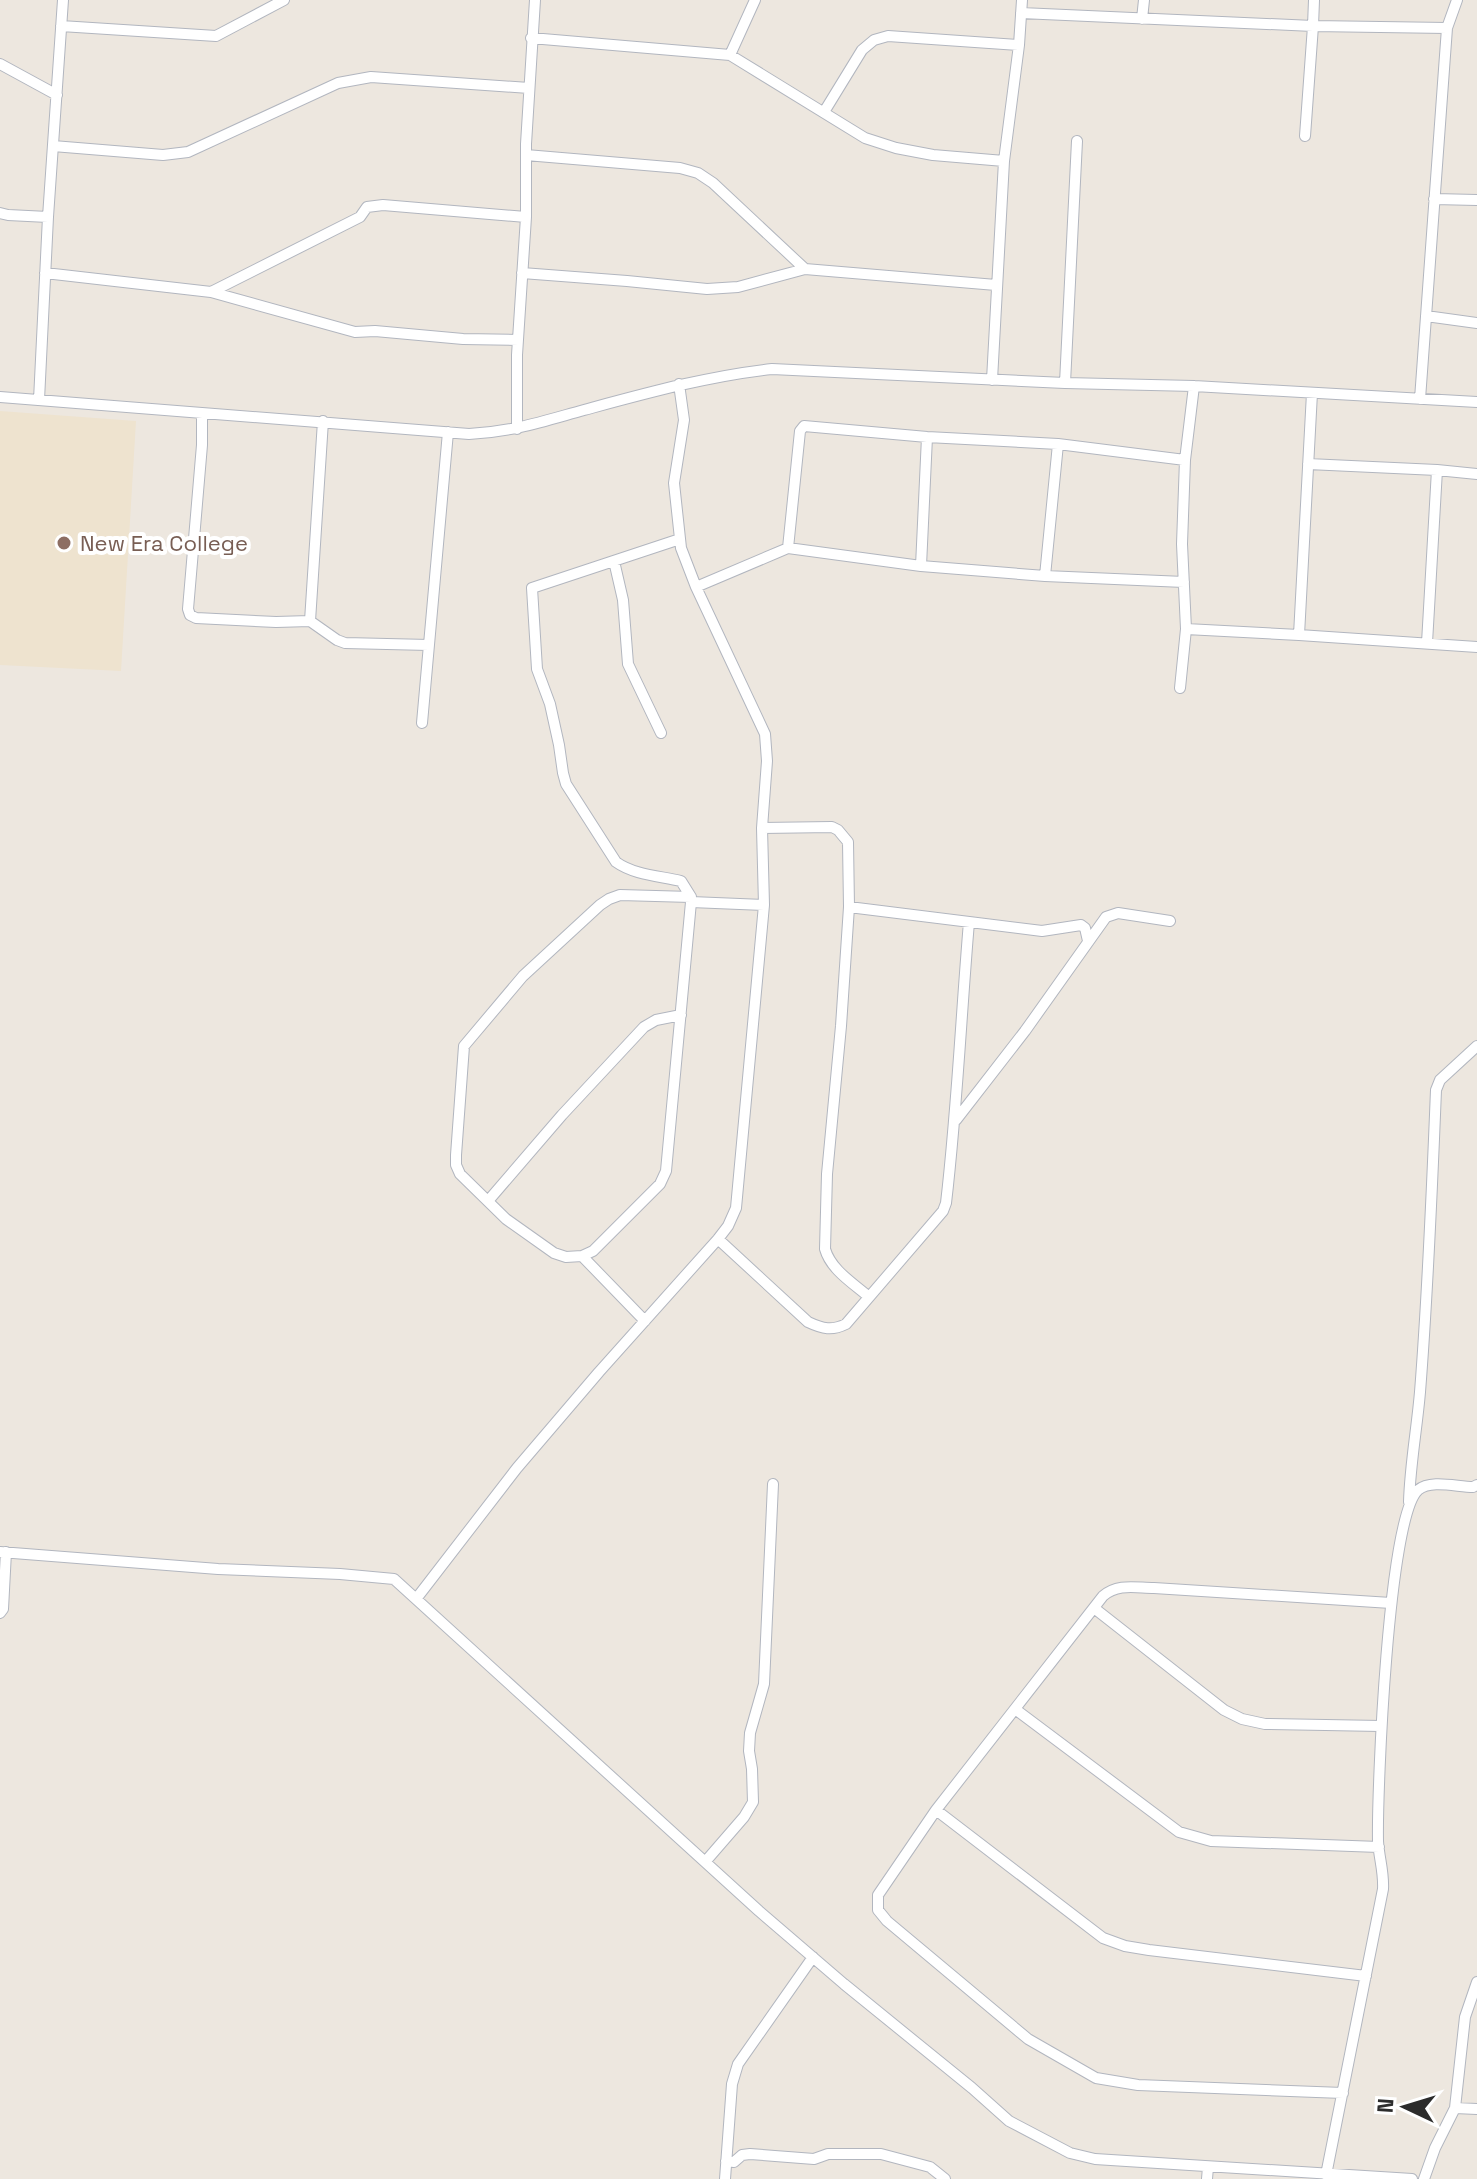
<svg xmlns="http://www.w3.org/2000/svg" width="1477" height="2179" font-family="'Space Grotesk',sans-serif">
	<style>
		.education { fill: #eee3cf }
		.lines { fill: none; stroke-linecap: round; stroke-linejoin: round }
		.minor-casing { stroke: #b2b6bf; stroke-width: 12 }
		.minor { stroke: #fff; stroke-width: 10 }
		.education-dot { fill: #8d6e63; stroke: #fff; stroke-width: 3 }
		.labels { text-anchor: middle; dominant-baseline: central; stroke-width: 8; stroke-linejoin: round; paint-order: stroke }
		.education-label { font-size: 22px; fill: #785e54; stroke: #fff; text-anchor: start }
	</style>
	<rect width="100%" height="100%" fill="#ede7df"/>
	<path class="education" d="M0 411 136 421 121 671 0 665Z"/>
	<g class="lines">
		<g class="minor-casing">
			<path id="minor" d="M1314 0 1313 26 1447 28
				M1021 13 1313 26 1305 136
				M1142 19 1144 0
				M61 26 216 36 284 0
				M531 38 730 55 865 138 896 148 933 155 1004 161
				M730 55 755 0
				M0 64 57 95
				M824 112 862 50 874 40 888 36 1019 45
				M53 146 163 155 188 152 338 83 371 77 529 88
				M526 155 680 168 698 173 713 183 805 269
				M1434 199 1477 200
				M0 213 8 215 48 217
				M45 273 211 292 355 332 375 331 463 339 518 340
				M522 273 627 281 707 289 738 287 805 269 996 285
				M211 292 360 217 367 207 383 205 526 217
				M1426 316 1477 323
				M992 380 1004 161 1019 45 1022 0
				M1065 383 1077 141
				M0 397 469 434C512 432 544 421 584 410 647 393 708 376 772 369L1065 383 1194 386 1477 402
				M1420 399 1447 28 1457 0
				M39 400 48 217 63 0
				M202 413V445L188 609 190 615 196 618 276 622 310 621 337 640 345 643 429 645
				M517 429V355L526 217V144L535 0
				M1308 464 1437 470 1477 474
				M680 539 532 588 537 669 550 704 559 745 563 773 566 784 616 862C634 875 660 876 681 881L691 897V902L764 905
				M788 548 800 431 804 426 927 437 1058 444 1185 460
				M614 561 623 600 628 664 661 733
				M921 566 927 437
				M1045 576 1058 444
				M696 587 788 548 921 566 1045 576 1184 582
				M310 621 323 421
				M1186 629 1299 635 1477 647
				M1299 635 1312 393
				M1427 643 1437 470
				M1180 688 1186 629 1182 544 1185 460 1194 386
				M422 723 448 432
				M762 828 832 827 838 830 848 842 849 907 841 1026 827 1174 825 1249C831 1270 853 1283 869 1297
				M691 902 666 1171 660 1184 593 1251 582 1256 566 1257 554 1253 506 1219 460 1174 456 1165V1155L464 1046 523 976 600 905 609 899 620 895 691 897
				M849 907 1042 931 1081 925 1085 928 1088 941
				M956 1120 1025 1031 1106 917 1118 913 1170 921
				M488 1201 562 1115 644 1027 656 1020 681 1015
				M718 1239 808 1322C823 1329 832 1331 846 1324L943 1211 946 1203C957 1110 961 1016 969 922
				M582 1256 645 1321
				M1409 1502C1410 1465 1417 1428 1420 1392 1428 1291 1432 1191 1436 1090L1440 1080 1477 1046
				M0 1552 218 1569 340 1574 394 1579 759 1911 844 1984 972 2088 1009 2121 1070 2153 1095 2159 1412 2179
				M416 1599 517 1468 599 1372 718 1239 728 1226 736 1208 764 905 762 828 767 761 765 734 696 587 681 548 674 483 684 420 679 384
				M1094 1608 1224 1710 1242 1719 1265 1724 1381 1726
				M0 1613 3 1609 6 1552
				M1015 1709 1179 1832 1211 1841 1379 1847
				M936 1810 1103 1938 1125 1946 1149 1950 1366 1976
				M705 1862 744 1817 753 1802 752 1769 749 1751 750 1733 764 1684 773 1484
				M1343 2093 1138 2085 1096 2078 1028 2039 887 1921 878 1910V1895L936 1810 1103 1596C1118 1583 1136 1588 1154 1588L1391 1603
				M1455 2108 1465 2017 1477 1982
				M726 2161 734 2162 742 2155 750 2154 814 2159 828 2154H881L930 2167 945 2179
				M1326 2175 1383 1889C1384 1872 1379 1858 1378 1841 1377 1790 1388 1517 1418 1490 1431 1479 1457 1487 1473 1487L1477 1485
				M725 2179 732 2084 738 2064 813 1957
				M1207 2179 1208 2167
				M1424 2179 1435 2148 1455 2108 1477 2109"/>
		</g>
		<use href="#minor" class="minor"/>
	</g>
	<circle class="education-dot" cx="64" cy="543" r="8"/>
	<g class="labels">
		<g class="education-label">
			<text x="80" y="543">New Era College</text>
		</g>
	</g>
	<g transform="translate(1405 2107) rotate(274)" stroke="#ffffff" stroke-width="6" paint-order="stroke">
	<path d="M0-6L14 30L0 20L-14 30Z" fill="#2c2c2c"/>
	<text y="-12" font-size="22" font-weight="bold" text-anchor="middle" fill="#2c2c2c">N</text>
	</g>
</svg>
